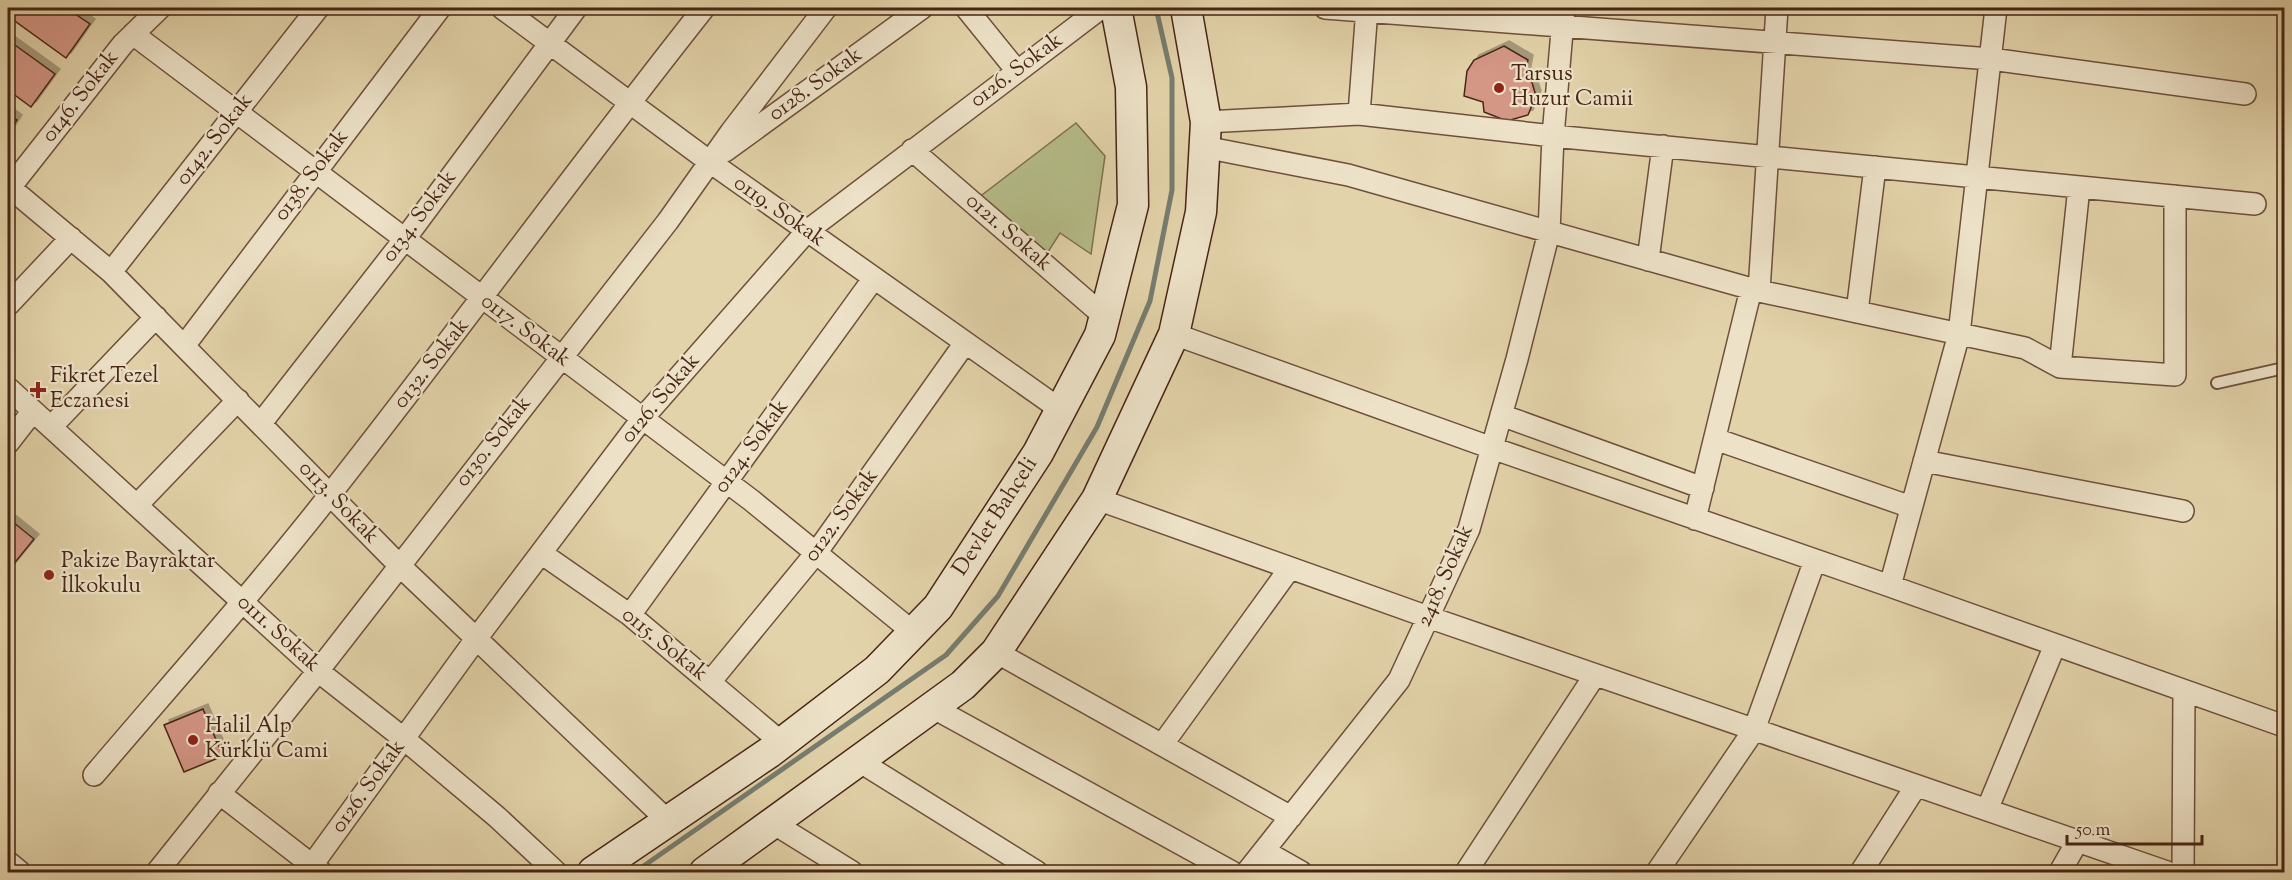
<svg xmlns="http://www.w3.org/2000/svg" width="2292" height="880" font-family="'Sorts Mill Goudy',serif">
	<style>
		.green { fill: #b4bc88; stroke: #7e704e; stroke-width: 1.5 }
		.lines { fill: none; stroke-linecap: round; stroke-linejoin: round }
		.stream { stroke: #767d70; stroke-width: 5 }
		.building { fill: #d49786; stroke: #472515; stroke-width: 1.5; filter: url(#shadow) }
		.lane-casing { stroke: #6e503a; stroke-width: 14 }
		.street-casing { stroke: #6e503a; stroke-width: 24 }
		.secondary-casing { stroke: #472515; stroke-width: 33 }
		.lane { stroke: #ede2c8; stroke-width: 10 }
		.street { stroke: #ede2c8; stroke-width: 21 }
		.secondary { stroke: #ede2c8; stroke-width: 30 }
		.poi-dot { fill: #8f2418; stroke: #ede2c8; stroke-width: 2 }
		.labels { text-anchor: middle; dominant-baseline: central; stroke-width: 4.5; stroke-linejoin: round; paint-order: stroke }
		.street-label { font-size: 22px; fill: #472515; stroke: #ede2c8 }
		.poi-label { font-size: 22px; fill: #472515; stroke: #ede2c8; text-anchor: start }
	</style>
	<defs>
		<filter id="shadow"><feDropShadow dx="5" dy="-5" stdDeviation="0" flood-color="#0004"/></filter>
	</defs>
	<rect width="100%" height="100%" fill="#e3d3aa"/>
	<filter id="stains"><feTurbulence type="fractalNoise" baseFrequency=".00333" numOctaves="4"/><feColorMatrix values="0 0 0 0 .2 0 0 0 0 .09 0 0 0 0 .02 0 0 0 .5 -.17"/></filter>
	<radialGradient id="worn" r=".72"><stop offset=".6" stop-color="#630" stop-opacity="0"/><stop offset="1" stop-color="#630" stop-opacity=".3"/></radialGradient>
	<path class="green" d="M1076 123 1105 156 1091 254 1060 233 1046 255 978 198Z"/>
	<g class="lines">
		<path class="stream" d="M635 872 946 655 998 596 1097 427 1150 301 1172 190V78L1156 8"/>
	</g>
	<path class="building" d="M8 8H66L90 24 66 58 8 16Z
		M8 40 55 74 31 107 8 90Z
		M1504 46 1528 60 1525 76 1531 79 1536 96 1528 115 1507 121 1484 112 1483 102 1464 96 1467 71 1474 60Z
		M8 113 17 120 8 134Z
		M8 518 34 539 8 571Z
		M203 709 223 756 184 772 164 725Z"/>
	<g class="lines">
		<g class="lane-casing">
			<path id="lane" d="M2217 383 2284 368"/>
		</g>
		<g class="street-casing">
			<path id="street" d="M502 8 710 162 1061 410
				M966 8 1017 71
				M1325 8 1991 59 2245 94
				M133 34 751 500 913 632
				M1359 114 1367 8
				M1206 122 1359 114 1553 136 2255 204
				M1204 147 1348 175 1759 291 2025 348 2060 367 2175 375V196
				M912 150 1104 316
				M725 151 922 8
				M8 186 111 272 399 565 668 821
				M8 190 123 44 160 8
				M1648 260 1663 146
				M111 272 318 8
				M1759 291 1777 8
				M8 305 71 238
				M1857 312 1875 167
				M1174 334 1492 448 1890 586 1959 334 1996 8
				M184 346 440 8
				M2060 367 2079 187
				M8 388 318 671 403 738 497 817 556 872
				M1501 415 1703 488
				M261 423 404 240 576 8
				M51 427 156 317
				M1715 439 1911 507
				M8 443 33 411
				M1924 461 2183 511
				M1097 499 1428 617 2167 872
				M137 505 238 400
				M1695 519 1751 289
				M541 553 630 615 782 743
				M1890 586 2284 726
				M630 615 874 278
				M996 652 1291 817
				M710 682 816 553 965 343
				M932 707 1232 872
				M1162 745 1290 568
				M859 761 1037 872
				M94 775C174 681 256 589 332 492 458 332 578 167 704 8
				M219 793 321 872
				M1987 810 2055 645
				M773 823 852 872
				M1264 851 1301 872
				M8 862 20 872
				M157 872 318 671 668 221 731 132 826 8
				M307 872 476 639 642 419 807 231 1101 8
				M1247 872 1399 680 1469 529 1517 359 1549 232 1553 136 1564 8
				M1466 872 1595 675
				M1657 872 1754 730 1815 560
				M1861 872 1916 786
				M2060 872 2077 842
				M2183 872 2184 691"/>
		</g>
		<g class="secondary-casing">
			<path id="secondary" d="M593 872 770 752 877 670 938 607 1038 453 1100 335 1133 205 1131 87 1116 8
				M705 872 963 685 996 652 1097 499 1174 334 1201 212 1206 122 1186 8"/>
		</g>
		<use href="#lane" class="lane"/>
		<use href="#street" class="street"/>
		<use href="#secondary" class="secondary"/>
	</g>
	<g class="poi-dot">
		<circle cx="1499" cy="88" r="6"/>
		<path d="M35 381h6v6h6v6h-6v6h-6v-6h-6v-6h6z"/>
		<circle cx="49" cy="575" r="6"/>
		<circle cx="193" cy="740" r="6"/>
	</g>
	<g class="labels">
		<g class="street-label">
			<text transform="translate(1017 71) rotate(-37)">0126. Sokak</text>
			<text transform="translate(816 85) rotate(-36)">0128. Sokak</text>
			<text transform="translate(81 97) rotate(-52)">0146. Sokak</text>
			<text transform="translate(215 140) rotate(-52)">0142. Sokak</text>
			<text transform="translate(312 176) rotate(-53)">0138. Sokak</text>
			<text transform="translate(779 212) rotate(35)">0119. Sokak</text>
			<text transform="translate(420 217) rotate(-53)">0134. Sokak</text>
			<text transform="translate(1008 233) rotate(41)">0121. Sokak</text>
			<text transform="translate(525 331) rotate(37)">0117. Sokak</text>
			<text transform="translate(432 364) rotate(-52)">0132. Sokak</text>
			<text transform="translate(661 399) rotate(-50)">0126. Sokak</text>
			<text transform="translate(494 442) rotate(-52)">0130. Sokak</text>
			<text transform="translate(752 447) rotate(-54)">0124. Sokak</text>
			<text transform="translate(338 503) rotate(46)">0113. Sokak</text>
			<text transform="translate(842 516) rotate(-54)">0122. Sokak</text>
			<text transform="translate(996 517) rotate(-57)">Devlet Bahçeli</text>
			<text transform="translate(1446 576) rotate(-66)">2418. Sokak</text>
			<text transform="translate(278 634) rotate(42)">0111. Sokak</text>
			<text transform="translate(664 645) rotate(39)">0115. Sokak</text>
			<text transform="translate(369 787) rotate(-54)">0126. Sokak</text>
		</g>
		<g class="poi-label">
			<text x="1511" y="75">Tarsus<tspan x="1511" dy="25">Huzur Camii</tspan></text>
			<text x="50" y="377">Fikret Tezel<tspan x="50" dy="25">Eczanesi</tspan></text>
			<text x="61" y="562">Pakize Bayraktar<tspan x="61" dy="25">İlkokulu</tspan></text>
			<text x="205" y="727">Halil Alp<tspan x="205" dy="25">Kürklü Cami</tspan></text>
		</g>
	</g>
	<rect width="2292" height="880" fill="none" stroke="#e3d3aa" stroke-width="30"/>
	<rect x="9" y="9" width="2274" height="862" fill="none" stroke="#472515" stroke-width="3"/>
	<rect x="15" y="15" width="2262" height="850" fill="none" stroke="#472515" stroke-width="1.5"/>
	<path d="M2067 835v9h135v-9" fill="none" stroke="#472515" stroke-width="3"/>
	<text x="2076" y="835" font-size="18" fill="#472515" stroke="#ede2c8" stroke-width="4.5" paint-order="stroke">50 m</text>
	<rect width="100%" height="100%" filter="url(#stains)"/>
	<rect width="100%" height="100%" fill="url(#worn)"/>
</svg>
